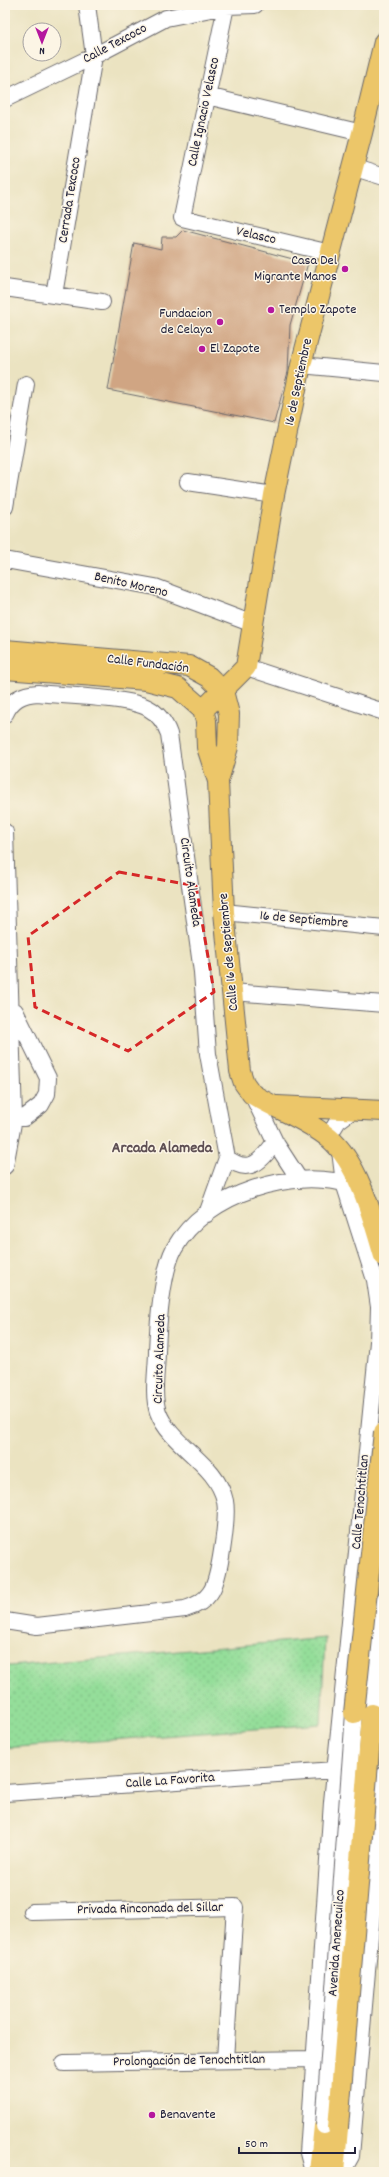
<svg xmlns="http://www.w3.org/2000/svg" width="389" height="2177" font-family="Dekko,sans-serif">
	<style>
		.grass { fill: url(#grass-dots); stroke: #5b806a }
		.building { fill: #d0a583 }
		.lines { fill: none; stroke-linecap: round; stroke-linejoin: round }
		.minor-casing { stroke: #68666a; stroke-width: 18 }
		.major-casing { stroke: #68666a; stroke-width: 22 }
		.minor { stroke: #fff; stroke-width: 16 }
		.major { stroke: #ecc669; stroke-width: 20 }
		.minor-bridge-casing { stroke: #68666a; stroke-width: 18; stroke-linecap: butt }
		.major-bridge-casing { stroke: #68666a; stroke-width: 22; stroke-linecap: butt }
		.minor-bridge { stroke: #fff; stroke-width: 16 }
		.major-bridge { stroke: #ecc669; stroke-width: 20 }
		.marked { fill: none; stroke: #d62828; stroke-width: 3; stroke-dasharray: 8 5; stroke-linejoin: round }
		.poi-dot { fill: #b5179e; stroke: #fcf5e5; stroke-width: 1.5 }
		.labels { text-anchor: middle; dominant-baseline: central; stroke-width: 3; stroke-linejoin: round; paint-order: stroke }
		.street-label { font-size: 14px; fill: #22223b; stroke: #fcf5e5 }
		.poi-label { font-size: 14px; fill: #22223b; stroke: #fcf5e5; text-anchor: start }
		.quarter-label { font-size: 16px; font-weight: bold; fill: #5f5054; stroke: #fcf5e5 }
	</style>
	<defs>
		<pattern id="grass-dots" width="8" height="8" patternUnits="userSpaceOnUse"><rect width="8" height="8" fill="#94de9a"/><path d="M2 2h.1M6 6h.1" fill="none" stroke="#7fbe86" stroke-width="1.8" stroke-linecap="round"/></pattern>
	</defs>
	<rect width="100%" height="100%" fill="#fcf5e5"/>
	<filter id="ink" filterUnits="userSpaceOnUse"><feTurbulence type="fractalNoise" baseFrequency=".025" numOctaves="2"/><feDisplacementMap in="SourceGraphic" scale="8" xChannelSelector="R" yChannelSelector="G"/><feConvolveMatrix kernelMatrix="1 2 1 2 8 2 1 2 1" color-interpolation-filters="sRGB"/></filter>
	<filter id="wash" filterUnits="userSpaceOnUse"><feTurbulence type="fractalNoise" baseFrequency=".012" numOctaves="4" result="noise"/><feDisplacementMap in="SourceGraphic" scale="16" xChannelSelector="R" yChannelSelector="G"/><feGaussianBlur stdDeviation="0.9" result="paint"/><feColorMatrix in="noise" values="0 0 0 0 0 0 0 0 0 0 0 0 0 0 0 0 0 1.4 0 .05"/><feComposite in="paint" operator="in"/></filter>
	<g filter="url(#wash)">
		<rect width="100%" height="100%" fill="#ebe3c1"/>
		<path class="grass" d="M325 1638 321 1724 5 1748V1663L10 1666Z"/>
		<g id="blocks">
			<path class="building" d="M183 230 308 263 290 325 288 372 274 423 108 390 134 243 161 249 162 237H176Z"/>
		</g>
	</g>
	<g filter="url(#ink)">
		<use href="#blocks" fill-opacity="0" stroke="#68666a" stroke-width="1"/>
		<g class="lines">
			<g class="minor-casing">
				<path id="minor" d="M226 6 182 218 330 253
					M207 96 362 133
					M5 99 94 56 166 18 226 6 255 5
					M352 167 384 177
					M5 288 102 302
					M54 295 94 56 87 5
					M301 365 384 373
					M188 482 274 495
					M5 507 26 384
					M5 560 155 587 253 624
					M246 667 384 712
					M5 714C12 699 22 694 38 693 63 696 129 697 148 708 159 714 165 723 169 734L202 972 208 1054 227 1158 207 1214
					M5 832 14 1118 5 1166
					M224 912 384 928
					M232 992 384 1004
					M14 1118H24L41 1105 47 1094 48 1078 15 1011
					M328 1137 338 1121 353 1110
					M275 1142 299 1179
					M227 1158C250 1176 262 1160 275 1142L252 1094
					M5 1621 37 1626 185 1609C195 1606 204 1602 210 1593 220 1580 228 1517 225 1501 217 1463 171 1447 158 1412 152 1394 157 1369 157 1351 158 1324 162 1272 174 1249 206 1192 295 1166 354 1186
					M372 1714 384 1600
					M5 1793 335 1770
					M32 1912 235 1907 225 2059
					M64 2063 315 2059
					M313 2172 308 2153 332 1802 378 1342 379 1307 375 1280 344 1183 340 1151
					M342 2172 351 2156 384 1775"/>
			</g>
			<g class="major-casing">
				<path id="major" d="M5 650 189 666 209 677 223 691 229 714 228 747 218 781
					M5 669 146 680 178 688 203 710 206 721 207 747 218 781 224 912 240 1071 244 1083 252 1094C276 1109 306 1119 329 1138 359 1163 373 1219 384 1256
					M203 710 246 667 274 495 301 365 362 133 384 42
					M277 1106 384 1111
					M319 2172 324 2126
					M334 2172 338 2128"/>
			</g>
			<use href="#minor" class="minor"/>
			<use href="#major" class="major"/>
			<g class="minor-bridge-casing">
				<path id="minor-bridge" d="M324 2126 354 1713"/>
			</g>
			<g class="major-bridge-casing">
				<path id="major-bridge" d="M354 1713 384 1432
					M338 2128 372 1714"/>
			</g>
			<use href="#minor-bridge" class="minor-bridge"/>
			<use href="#major-bridge" class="major-bridge"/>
		</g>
	</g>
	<path class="marked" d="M119 872 196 886 214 992 128 1051 35 1007 28 936Z"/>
	<g class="poi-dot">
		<circle cx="345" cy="269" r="4"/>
		<circle cx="271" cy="310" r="4"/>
		<circle cx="220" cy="322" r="4"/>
		<circle cx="202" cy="349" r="4"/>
		<circle cx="152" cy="2115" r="4"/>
	</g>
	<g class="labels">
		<g class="street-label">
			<text transform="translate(115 44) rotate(-28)">Calle Texcoco</text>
			<text transform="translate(204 112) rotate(-78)">Calle Ignacio Velasco</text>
			<text transform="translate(70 200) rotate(-81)">Cerrada Texcoco</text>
			<text transform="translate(256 236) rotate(13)">Velasco</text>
			<text transform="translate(299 382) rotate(-78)">16 de Septiembre</text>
			<text transform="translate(131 585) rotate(13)">Benito Moreno</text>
			<text transform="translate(148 664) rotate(7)">Calle Fundación</text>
			<text transform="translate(190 882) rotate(82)">Circuito Alameda</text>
			<text transform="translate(304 920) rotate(5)">16 de Septiembre</text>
			<text transform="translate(229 952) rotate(-95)">Calle 16 de Septiembre</text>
			<text transform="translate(160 1359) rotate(-88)">Circuito Alameda</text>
			<text transform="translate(361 1502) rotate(-85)">Calle Tenochtitlan</text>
			<text transform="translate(170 1781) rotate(-4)">Calle La Favorita</text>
			<text transform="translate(150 1909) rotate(-1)">Privada Rinconada del Sillar</text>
			<text transform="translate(337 1943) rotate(-86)">Avenida Anenecuilco</text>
			<text transform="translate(189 2061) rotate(-1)">Prolongación de Tenochtitlan</text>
		</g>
		<g class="poi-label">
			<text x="337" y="261" text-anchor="end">Casa Del<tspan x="337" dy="16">Migrante Manos</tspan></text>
			<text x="279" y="310">Templo Zapote</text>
			<text x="212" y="314" text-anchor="end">Fundacion<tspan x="212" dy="16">de Celaya</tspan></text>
			<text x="210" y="349">El Zapote</text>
			<text x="160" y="2115">Benavente</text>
		</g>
		<g class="quarter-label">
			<text x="162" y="1148">Arcada Alameda</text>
		</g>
	</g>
	<rect width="389" height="2177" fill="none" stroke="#fcf5e5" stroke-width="20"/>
	<g transform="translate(42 42) rotate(180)"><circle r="19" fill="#fcf5e5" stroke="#a5a1a1"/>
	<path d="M0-3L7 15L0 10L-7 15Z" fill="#b5179e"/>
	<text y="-6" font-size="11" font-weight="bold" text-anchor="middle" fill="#22223b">N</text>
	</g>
	<path d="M239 2147v6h116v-6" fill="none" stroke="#22223b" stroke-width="2"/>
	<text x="245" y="2147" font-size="12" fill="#22223b" stroke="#fcf5e5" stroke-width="3" paint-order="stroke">50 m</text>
</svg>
